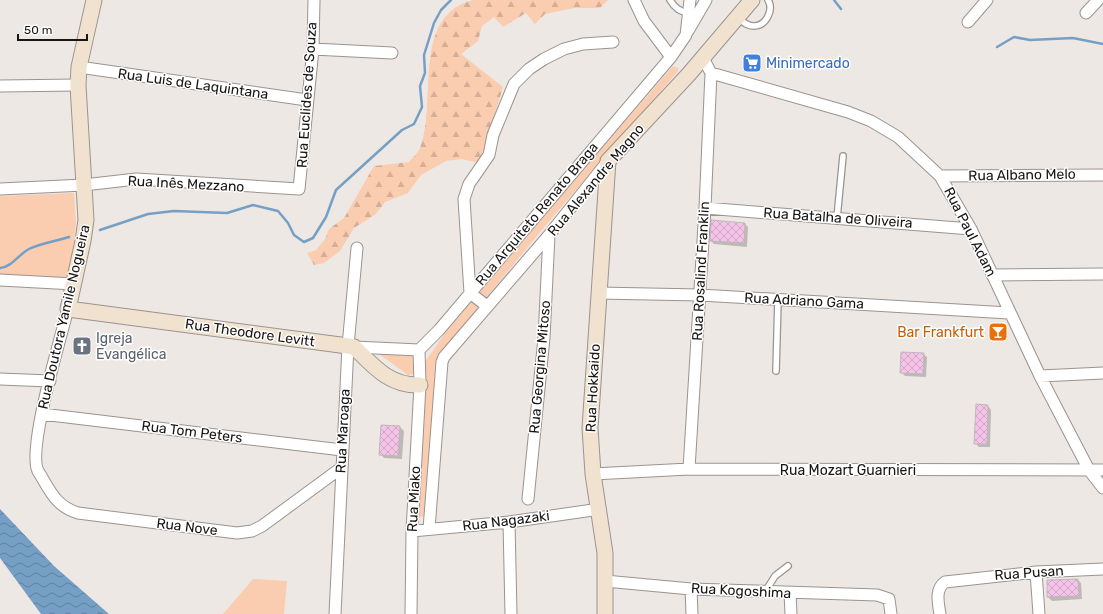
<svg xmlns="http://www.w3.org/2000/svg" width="1103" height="614" font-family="Rubik,sans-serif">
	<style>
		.green { fill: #faccb0 }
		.forest { fill: url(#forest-firs) }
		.water { fill: url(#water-waves) }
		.shadow { fill: #0003 }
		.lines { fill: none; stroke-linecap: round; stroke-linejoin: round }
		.stream { stroke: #769fc5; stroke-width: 2.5 }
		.building { fill: url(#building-cross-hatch); stroke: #beb8bc }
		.lane-casing { stroke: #9a9490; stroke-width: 8 }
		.street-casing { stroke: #9a9490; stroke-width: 13 }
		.secondary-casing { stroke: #9a9490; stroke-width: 17 }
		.lane { stroke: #fff; stroke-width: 5.5 }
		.street { stroke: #fff; stroke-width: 11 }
		.secondary { stroke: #f0e2ce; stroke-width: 15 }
		.labels { text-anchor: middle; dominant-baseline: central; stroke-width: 3; stroke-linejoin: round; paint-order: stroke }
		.shop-label { font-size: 14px; fill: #366cbe; stroke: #fff; text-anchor: start }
		.street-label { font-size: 14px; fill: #181614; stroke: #fff }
		.food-label { font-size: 14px; fill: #c56008; stroke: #fff; text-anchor: end }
		.worship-label { font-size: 14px; fill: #5b616d; stroke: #fff; text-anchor: start }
	</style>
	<defs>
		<pattern id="forest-firs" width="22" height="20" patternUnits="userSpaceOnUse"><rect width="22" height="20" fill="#faccb0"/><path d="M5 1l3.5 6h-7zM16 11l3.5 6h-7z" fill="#d6ae96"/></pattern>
		<pattern id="water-waves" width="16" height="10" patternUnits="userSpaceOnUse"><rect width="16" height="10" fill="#769fc5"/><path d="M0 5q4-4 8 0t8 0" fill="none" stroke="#60819f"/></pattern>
		<pattern id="building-cross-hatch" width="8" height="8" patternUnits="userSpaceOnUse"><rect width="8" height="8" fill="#f4c3e7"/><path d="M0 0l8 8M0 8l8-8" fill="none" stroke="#d0a7c5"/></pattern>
	</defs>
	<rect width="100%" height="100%" fill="#eee8e4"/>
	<path class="green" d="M673 66 678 68V71L546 225 453 338 435 365 428 516 418 517 414 374 408 375 372 349 412 355 420 366 424 363 446 332 540 220Z
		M74 193 76 224 69 281 0 277V196Z
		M253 579 287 581 284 614H223Z"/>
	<path class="forest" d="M473 0H608L600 8H574L545 14 535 24 526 13 503 27 494 17 482 26 478 41 461 54 503 87 480 163 461 159 446 161 421 175 408 193 385 202 376 214 354 228 340 251 324 263 314 265 307 253 316 250 325 239 329 229 344 218 374 166 409 162C412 158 418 153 420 148 438 103 410 16 473 0Z"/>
	<path class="water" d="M0 509 54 566 109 614H41L0 558Z"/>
	<path class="shadow" d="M745 224 748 227 747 247 714 244 711 241Z
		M923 354 927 357 926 377 905 376 901 372Z
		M988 406 991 410 990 447H979L975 443Z
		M382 426 400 427 404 431 402 459 384 458 380 454Z
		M1078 580 1081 583 1082 599 1052 601 1048 597V581Z"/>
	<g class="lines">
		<path class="stream" d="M834 0 841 9
			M997 47 1014 37 1030 40 1073 38 1103 44
			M100 230 148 214 174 211 227 213 253 205 278 211 288 223 294 235 304 242 313 238 326 217 336 190 402 130 414 124 422 107 420 86 425 73 424 55 434 23 441 10 451 0
			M0 268C12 267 19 254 29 249 41 243 57 241 69 237"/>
	</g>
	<path class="building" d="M711 220 745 223 744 243 710 241Z
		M901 352 924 353 923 374 900 373Z
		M976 404 988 405 987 444H974Z
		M381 425 400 426 398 456 379 455Z
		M1078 579 1079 596 1047 597V580Z"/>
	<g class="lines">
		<g class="lane-casing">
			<path id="lane" d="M670 0C675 8 679 11 688 13
				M738 18C743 22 747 26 754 26 766 26 774 10 768 0
				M837 218 843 156
				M776 371 778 300
				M765 592 775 576 788 566"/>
		</g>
		<g class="street-casing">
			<path id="street" d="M634 0 644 21 671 57
				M1086 13 1098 0
				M968 22 987 0
				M688 31 706 0
				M313 49 392 53
				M703 58 711 73 848 112 871 121 898 137 940 176 971 229 1040 376 1089 470 1103 488
				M79 67 307 100
				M0 86 78 85
				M940 176 1103 175
				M0 189 84 185 136 179 299 189 313 49 314 0
				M705 208 971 229
				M992 275 1103 274
				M0 280 74 284
				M598 293 700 295 1009 313
				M487 306 470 293 464 199 469 184 489 155 493 135 514 84 529 69 544 59 564 49 583 44 613 42
				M68 309C61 337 27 449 38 471 50 490 55 506 78 513L237 533 252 531 262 526 341 468
				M354 347 419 350
				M1040 376 1103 373
				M0 379 50 381
				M42 414 342 450
				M689 469 705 208 711 73
				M593 474 689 469 1103 470
				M528 499 544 338 549 235
				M509 522 511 614
				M429 529 442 362 444 357 549 235 608 161
				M412 531 509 522 600 509
				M1036 572 1039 614
				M605 581 691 589 877 595 889 599 891 614
				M691 589 692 614
				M790 593 791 614
				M335 614 348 346 357 248
				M411 614 412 531 420 385 419 350 439 330 671 57 686 35 690 0
				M940 614C938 602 935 589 945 582L1036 572 1103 569"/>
		</g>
		<g class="secondary-casing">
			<path id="secondary" d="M94 0 79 67 78 85 86 220 83 241 68 309 348 346 354 347C374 367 390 386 420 385
				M605 614V553L593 474 590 428 608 161 689 74 752 0"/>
		</g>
		<use href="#lane" class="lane"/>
		<use href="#street" class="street"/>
		<use href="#secondary" class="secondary"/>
	</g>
	<defs>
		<g id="supermarket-square" transform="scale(1)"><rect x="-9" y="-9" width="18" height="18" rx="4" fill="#3f7fe0" stroke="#fff"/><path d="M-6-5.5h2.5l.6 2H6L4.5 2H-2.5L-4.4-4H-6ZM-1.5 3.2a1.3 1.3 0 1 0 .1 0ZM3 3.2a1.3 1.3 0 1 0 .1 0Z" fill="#fff"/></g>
		<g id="bar-square" transform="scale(1)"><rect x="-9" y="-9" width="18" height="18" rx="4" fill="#e8710a" stroke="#fff"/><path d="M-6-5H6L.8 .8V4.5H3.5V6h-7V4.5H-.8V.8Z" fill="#fff"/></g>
		<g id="church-square" transform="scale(1)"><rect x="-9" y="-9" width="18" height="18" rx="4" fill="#6b7280" stroke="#fff"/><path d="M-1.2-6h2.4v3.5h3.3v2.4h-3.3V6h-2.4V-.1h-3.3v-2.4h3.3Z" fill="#fff"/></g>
	</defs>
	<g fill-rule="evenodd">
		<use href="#supermarket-square" x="752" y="63"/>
		<use href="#bar-square" x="998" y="332"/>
		<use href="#church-square" x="82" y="346"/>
	</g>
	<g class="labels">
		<g class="shop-label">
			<text x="766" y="63">Minimercado</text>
		</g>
		<g class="street-label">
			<text transform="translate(193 84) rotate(8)">Rua Luis de Laquintana</text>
			<text transform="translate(307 95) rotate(-86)">Rua Euclides de Souza</text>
			<text transform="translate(1022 175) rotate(-1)">Rua Albano Melo</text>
			<text transform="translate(596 180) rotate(-50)">Rua Alexandre Magno</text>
			<text transform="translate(186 184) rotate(3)">Rua Inês Mezzano</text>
			<text transform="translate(537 214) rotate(-50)">Rua Arquiteto Renato Braga</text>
			<text transform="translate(838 218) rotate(4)">Rua Batalha de Oliveira</text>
			<text transform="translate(970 232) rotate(63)">Rua Paul Adam</text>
			<text transform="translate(701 271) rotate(-87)">Rua Rosalind Franklin</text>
			<text transform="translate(804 301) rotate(3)">Rua Adriano Gama</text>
			<text transform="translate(64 317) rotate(-77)">Rua Doutora Yamile Nogueira</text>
			<text transform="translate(250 333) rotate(8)">Rua Theodore Levitt</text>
			<text transform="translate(540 367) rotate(-85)">Rua Georgina Mitoso</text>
			<text transform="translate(593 388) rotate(-87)">Rua Hokkaido</text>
			<text transform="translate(343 431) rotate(-87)">Rua Maroaga</text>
			<text transform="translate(192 432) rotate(7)">Rua Tom Peters</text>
			<text x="848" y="470">Rua Mozart Guarnieri</text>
			<text transform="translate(414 499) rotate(-87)">Rua Miako</text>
			<text transform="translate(506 521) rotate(-7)">Rua Nagazaki</text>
			<text transform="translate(187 527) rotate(7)">Rua Nove</text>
			<text transform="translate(1029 573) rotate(-4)">Rua Pusan</text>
			<text transform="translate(741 591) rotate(3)">Rua Kogoshima</text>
		</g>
		<g class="food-label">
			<text x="984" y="332">Bar Frankfurt</text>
		</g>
		<g class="worship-label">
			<text x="96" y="338">Igreja<tspan x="96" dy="16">Evangélica</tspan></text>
		</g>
	</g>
	<path d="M18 34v6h69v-6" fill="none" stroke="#181614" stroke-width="2"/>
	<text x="24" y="34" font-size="12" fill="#181614" stroke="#ffffff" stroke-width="3" paint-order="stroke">50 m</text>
</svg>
